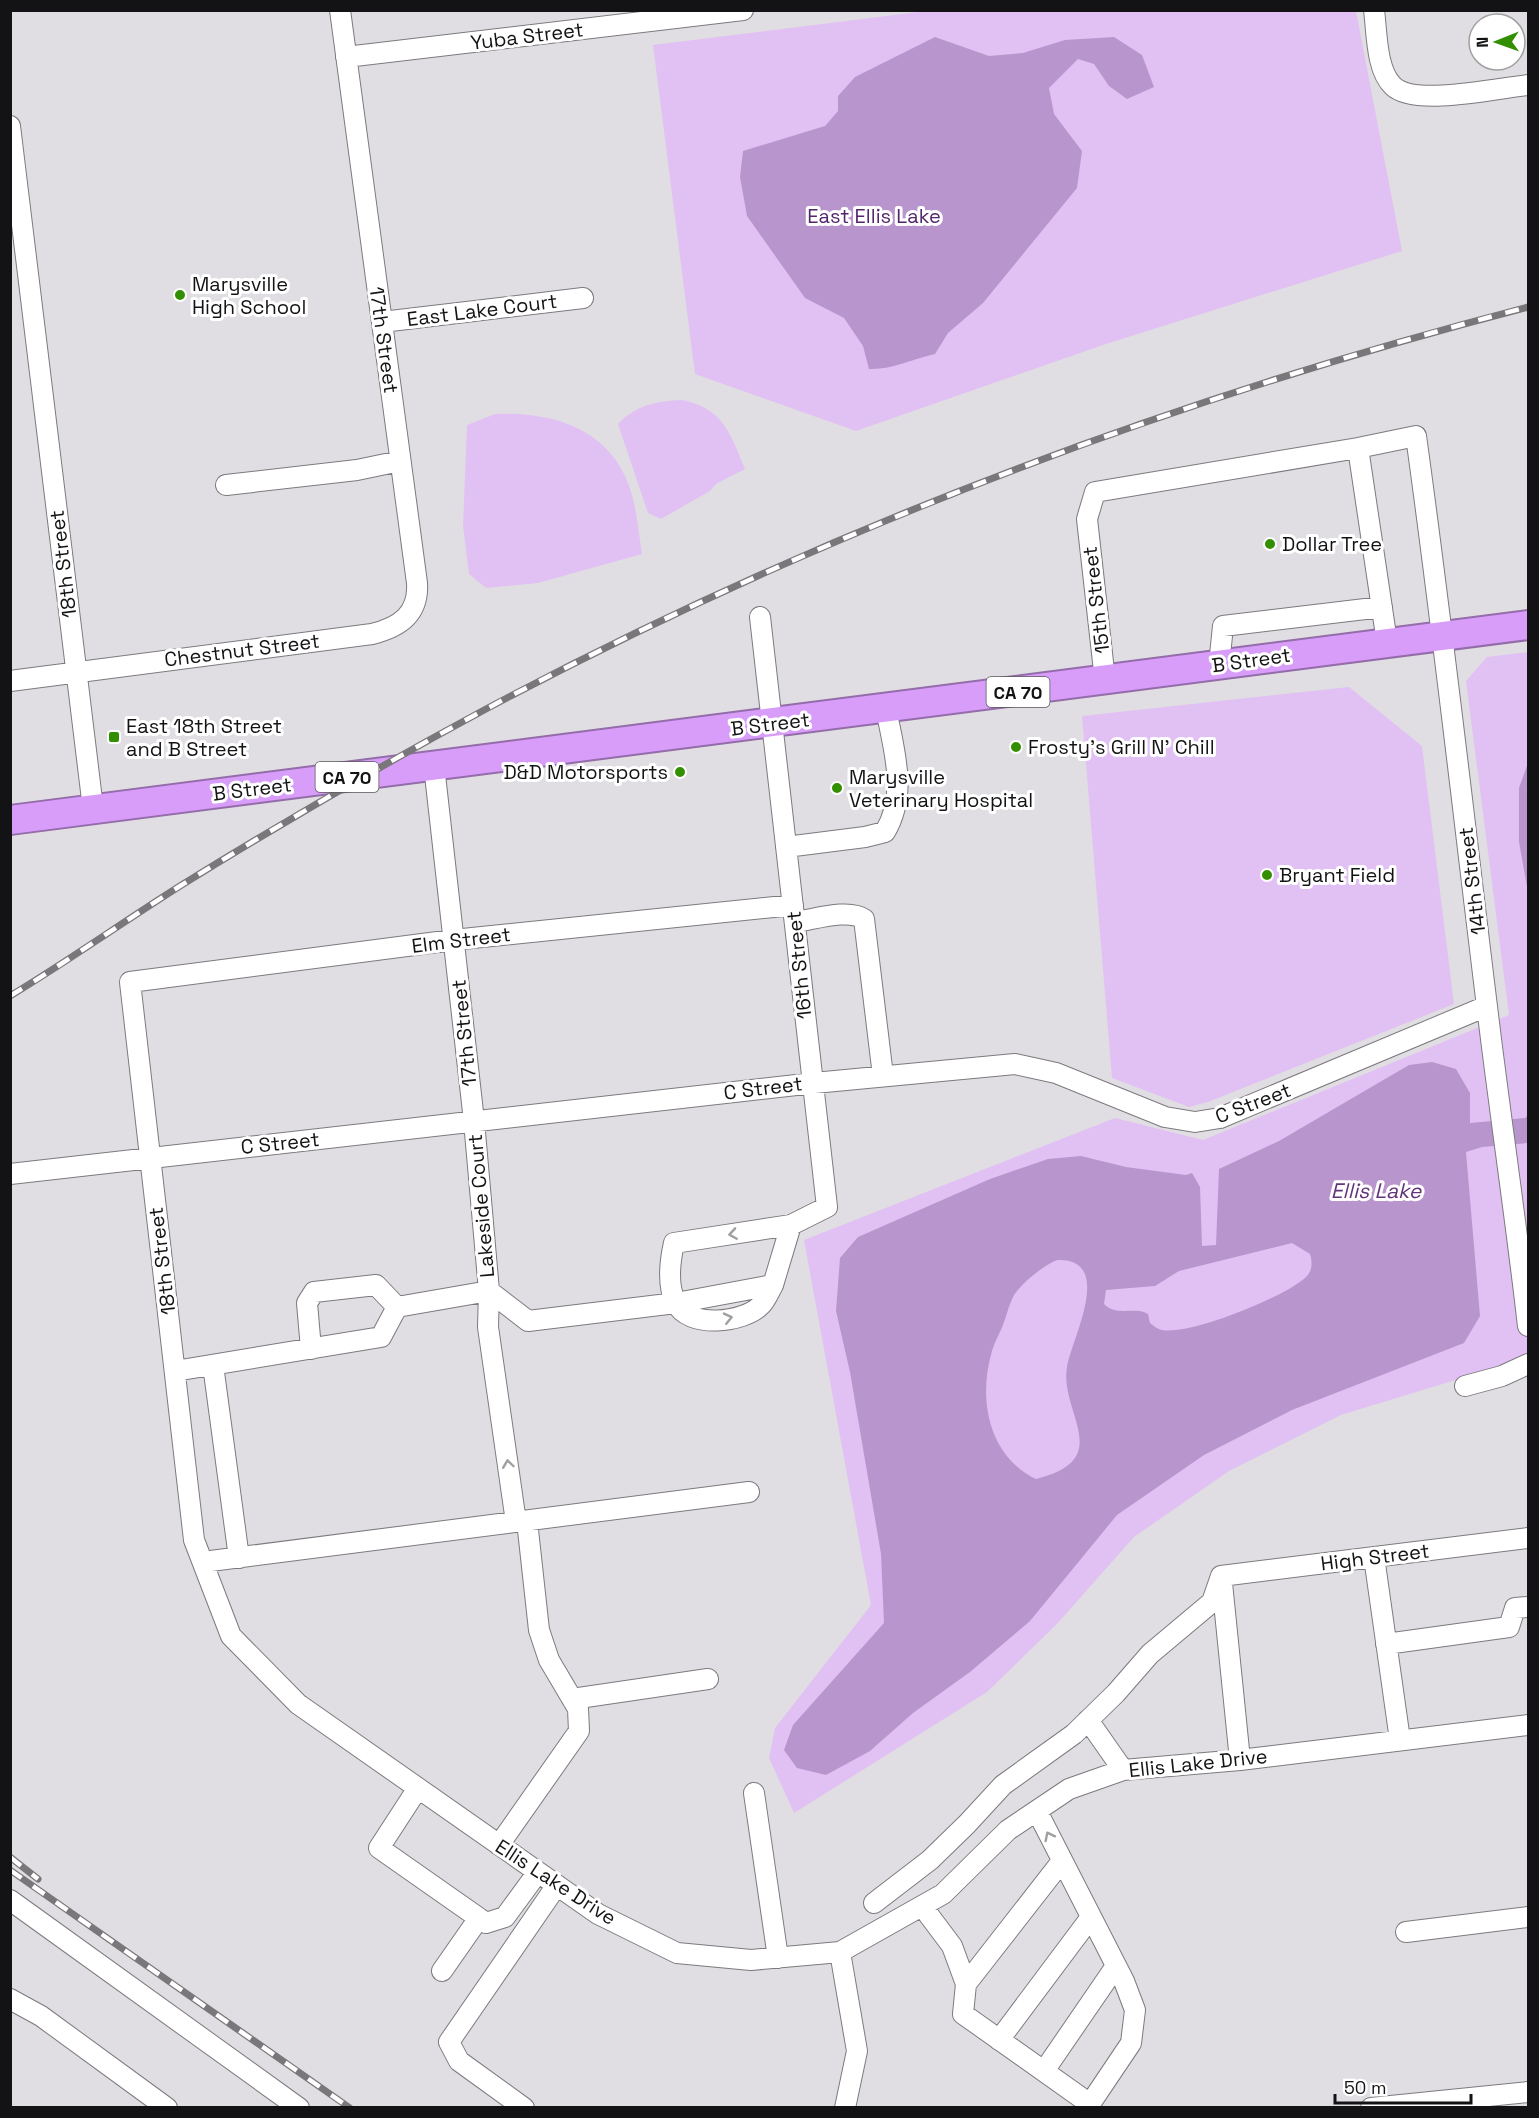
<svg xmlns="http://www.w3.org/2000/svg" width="1539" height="2118" font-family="'Space Grotesk',sans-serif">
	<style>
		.green { fill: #e1c1f3 }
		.water { fill: #b995cd; fill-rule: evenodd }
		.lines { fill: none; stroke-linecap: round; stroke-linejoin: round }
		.minor-casing { stroke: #7c7a7e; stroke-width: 22 }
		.highway-casing { stroke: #936ca9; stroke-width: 32 }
		.minor { stroke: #fff; stroke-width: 20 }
		.highway { stroke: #d89cf9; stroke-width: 28 }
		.rail-casing { stroke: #79777a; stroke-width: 7 }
		.rail { stroke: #fff; stroke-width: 4.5; stroke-dasharray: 14; stroke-linecap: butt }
		.oneway { stroke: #a1a0a1 }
		.poi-dot { fill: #328f02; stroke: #fff; stroke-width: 2 }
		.labels { text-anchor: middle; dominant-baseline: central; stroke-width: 6; stroke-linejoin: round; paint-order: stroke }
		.shield { fill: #fff; stroke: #5a595a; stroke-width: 1.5 }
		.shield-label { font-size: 18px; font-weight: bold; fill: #131214 }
		.street-label { font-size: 20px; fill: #131214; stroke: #fff }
		.park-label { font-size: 20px; fill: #532569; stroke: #fff }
		.poi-label { font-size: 20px; fill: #131214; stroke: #fff; text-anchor: start }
		.water-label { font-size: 21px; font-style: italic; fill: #623479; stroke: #fff }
	</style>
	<rect width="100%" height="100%" fill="#e0dee2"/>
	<path class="green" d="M934 10 1356 11 1402 251 1106 344 856 431 695 374 653 45Z
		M682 400C724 409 730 433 745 469L716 484 710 491 661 519 648 513 618 424C636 405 657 401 682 400Z
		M495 414C547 412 601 425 625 476 636 499 638 529 642 554L538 583 486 588 469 574 463 526 467 425Z
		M1528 652V1358L1341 1415 1229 1471 1134 1537 1057 1624 987 1692 794 1813 769 1758 775 1728 871 1605 804 1240 1115 1118 1203 1140 1509 1015 1466 681 1487 657Z
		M1349 687 1422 746 1454 1004 1208 1102 1189 1107 1112 1078 1082 716Z"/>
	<path class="water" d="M935 37 989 56 1023 53 1065 40 1114 37 1142 55 1154 87 1127 99 1109 86 1094 64 1078 59 1049 88 1054 114 1082 151 1077 188 983 303 948 333 935 354C913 359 891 370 869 369L863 346 844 318 805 298 747 216 740 177 743 151 825 126 838 111V96L855 77Z
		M1528 763V892L1519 842V788Z
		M1432 1062 1456 1069 1470 1093V1123L1525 1118 1528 1115V1143L1482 1147 1466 1152 1480 1316 1464 1343 1292 1410 1204 1455 1117 1515 1030 1621 970 1672 913 1713 870 1751 826 1775 797 1768 784 1750 793 1725 884 1623 881 1554 850 1372 836 1311 840 1258 858 1237 990 1179 1048 1159 1081 1156 1126 1167 1186 1175 1192 1173 1200 1187 1202 1246 1216 1245 1219 1169 1279 1141 1409 1065ZM1292 1243 1310 1254C1312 1261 1313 1269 1307 1276 1288 1296 1189 1336 1162 1330 1157 1329 1154 1326 1150 1323L1148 1314C1135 1306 1116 1317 1104 1304L1106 1290 1155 1286 1179 1271ZM1057 1260C1116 1258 1071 1340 1067 1367 1059 1413 1117 1459 1036 1479 990 1457 978 1402 991 1355 993 1345 999 1335 1003 1325 1007 1315 1010 1299 1017 1291 1027 1279 1043 1266 1057 1260Z"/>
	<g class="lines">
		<g class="minor-casing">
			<path id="minor" d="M1374 10C1377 32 1376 70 1393 86 1414 107 1499 88 1528 85
				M346 57 743 10
				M10 126 93 808
				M382 322 583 298
				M1358 448 1416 436C1444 637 1466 838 1491 1039 1503 1134 1517 1230 1528 1326
				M226 485 357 470 400 461
				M760 617 827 1207 791 1225 674 1243C670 1261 667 1286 676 1303 688 1329 744 1323 761 1305 766 1300 769 1292 773 1285
				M1219 665 1223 626 1382 607
				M1105 680 1087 519 1095 492 1358 448 1387 642
				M10 681 372 634C400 627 419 614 417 583L340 10
				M434 766 474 1121 489 1291 488 1327 516 1522
				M786 847 865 837 885 832C908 793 894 751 886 709
				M793 905 453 940 130 982 194 1540 231 1636 298 1704 598 1914 677 1953 751 1960 840 1952 943 1894 1008 1830 1069 1789 1123 1770 1240 1760 1528 1725
				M795 922C813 920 848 908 864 919L883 1076
				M10 1174 814 1083 1015 1064 1056 1073 1165 1117 1195 1122 1220 1118 1487 1006
				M311 1349 307 1303 314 1292 376 1285 397 1307
				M213 1365 239 1558
				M175 1371 381 1337 397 1307 489 1291 528 1321 676 1303 773 1285 791 1225
				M1465 1386 1502 1376 1528 1364
				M1374 1557 1400 1740
				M203 1562 749 1492
				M1221 1576 1528 1538
				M1222 1583 1240 1760
				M1386 1644 1509 1627 1515 1608 1528 1607
				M572 1699 708 1679
				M1088 1720 1123 1770
				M418 1788 379 1848 486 1923 505 1917 538 1872
				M754 1793 778 1958
				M499 1845 579 1731 578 1709 549 1660 539 1630 527 1521
				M10 1900 299 2108
				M874 1903 930 1860 967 1824 1003 1785 1074 1734 1116 1693 1150 1654 1212 1602 1221 1576
				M922 1906 952 1946 966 1984 963 2014 1090 2104 1131 2043 1135 2010 1124 1981 1037 1811
				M1406 1932 1528 1917
				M840 1952 857 2051 845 2108
				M442 1971 479 1918
				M966 1984 1062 1861
				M10 1999 41 2016 167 2108
				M999 2040 1091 1917
				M1044 2071 1116 1966
				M524 2108 459 2061 449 2042 557 1885
				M1371 2108 1528 2092"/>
		</g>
		<g class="highway-casing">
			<path id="highway" d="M10 820 1528 625"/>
		</g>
		<use href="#minor" class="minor"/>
		<use href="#highway" class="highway"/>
		<g class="rail-casing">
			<path id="rail" d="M10 996C68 961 123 922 180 886 280 824 382 765 486 709 815 534 1168 400 1528 307
				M10 1857 38 1879
				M10 1870 350 2108"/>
		</g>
		<use href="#rail" class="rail"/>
	</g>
	<defs><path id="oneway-chevron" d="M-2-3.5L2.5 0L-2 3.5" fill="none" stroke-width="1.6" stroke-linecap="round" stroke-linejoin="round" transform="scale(1.5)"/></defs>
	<g class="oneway">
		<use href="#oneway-chevron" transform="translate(733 1234) rotate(171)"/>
		<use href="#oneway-chevron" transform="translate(728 1318) rotate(-13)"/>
		<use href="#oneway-chevron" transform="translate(508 1464) rotate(-98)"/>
		<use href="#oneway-chevron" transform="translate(1049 1836) rotate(-117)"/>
	</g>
	<g class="poi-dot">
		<circle cx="180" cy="295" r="6"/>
		<circle cx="1270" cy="544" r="6"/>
		<rect x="108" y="731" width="12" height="12" rx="3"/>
		<circle cx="1016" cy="747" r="6"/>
		<circle cx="680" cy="772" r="6"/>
		<circle cx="837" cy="788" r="6"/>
		<circle cx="1267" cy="875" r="6"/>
	</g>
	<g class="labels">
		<g class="shield">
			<rect x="986.5" y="677" width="63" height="30" rx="4.5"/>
			<rect x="315.5" y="762" width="63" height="30" rx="4.5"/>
		</g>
		<g class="shield-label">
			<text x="1018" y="692">CA 70</text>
			<text x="347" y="777">CA 70</text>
		</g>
		<g class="street-label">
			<text transform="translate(527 36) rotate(-7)">Yuba Street</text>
			<text transform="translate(482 310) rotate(-7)">East Lake Court</text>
			<text transform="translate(384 340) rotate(82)">17th Street</text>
			<text transform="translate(63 564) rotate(-97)">18th Street</text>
			<text transform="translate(1096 600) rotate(-97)">15th Street</text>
			<text transform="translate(242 650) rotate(-7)">Chestnut Street</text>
			<text transform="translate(1251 660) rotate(-8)">B Street</text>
			<text transform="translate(770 724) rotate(-7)">B Street</text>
			<text transform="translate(252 789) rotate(-7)">B Street</text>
			<text transform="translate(1472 881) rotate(-97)">14th Street</text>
			<text transform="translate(461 940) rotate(-7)">Elm Street</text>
			<text transform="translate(799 965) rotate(-96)">16th Street</text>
			<text transform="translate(464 1033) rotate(-96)">17th Street</text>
			<text transform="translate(763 1088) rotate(-7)">C Street</text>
			<text transform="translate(1253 1103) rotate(-21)">C Street</text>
			<text transform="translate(280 1143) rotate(-6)">C Street</text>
			<text transform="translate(481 1206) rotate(-95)">Lakeside Court</text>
			<text transform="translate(162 1261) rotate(-97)">18th Street</text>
			<text transform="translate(1375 1557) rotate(-7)">High Street</text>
			<text transform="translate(1198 1763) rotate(-6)">Ellis Lake Drive</text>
			<text transform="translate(556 1882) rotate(33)">Ellis Lake Drive</text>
		</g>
		<g class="park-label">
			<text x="874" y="216">East Ellis Lake</text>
		</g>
		<g class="poi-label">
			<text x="192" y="284">Marysville<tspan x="192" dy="23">High School</tspan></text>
			<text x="1282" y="544">Dollar Tree</text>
			<text x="126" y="726">East 18th Street<tspan x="126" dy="23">and B Street</tspan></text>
			<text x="1028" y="747">Frosty's Grill N' Chill</text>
			<text x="668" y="772" text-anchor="end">D&amp;D Motorsports</text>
			<text x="849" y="777">Marysville<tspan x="849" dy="23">Veterinary Hospital</tspan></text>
			<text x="1279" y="875">Bryant Field</text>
		</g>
		<g class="water-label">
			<text x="1376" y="1190">Ellis Lake</text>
		</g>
	</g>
	<rect width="1539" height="2118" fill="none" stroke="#131214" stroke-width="24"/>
	<g transform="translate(1497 42) rotate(269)"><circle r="28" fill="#ffffff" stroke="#a1a0a1" stroke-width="1.5"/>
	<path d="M0-4.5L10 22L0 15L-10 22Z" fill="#328f02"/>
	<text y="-9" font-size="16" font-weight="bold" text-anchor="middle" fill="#131214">N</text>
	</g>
	<path d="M1335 2094v9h136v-9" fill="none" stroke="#131214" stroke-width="3"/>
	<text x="1344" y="2094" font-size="18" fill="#131214" stroke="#ffffff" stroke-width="4.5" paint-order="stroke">50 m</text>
</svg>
